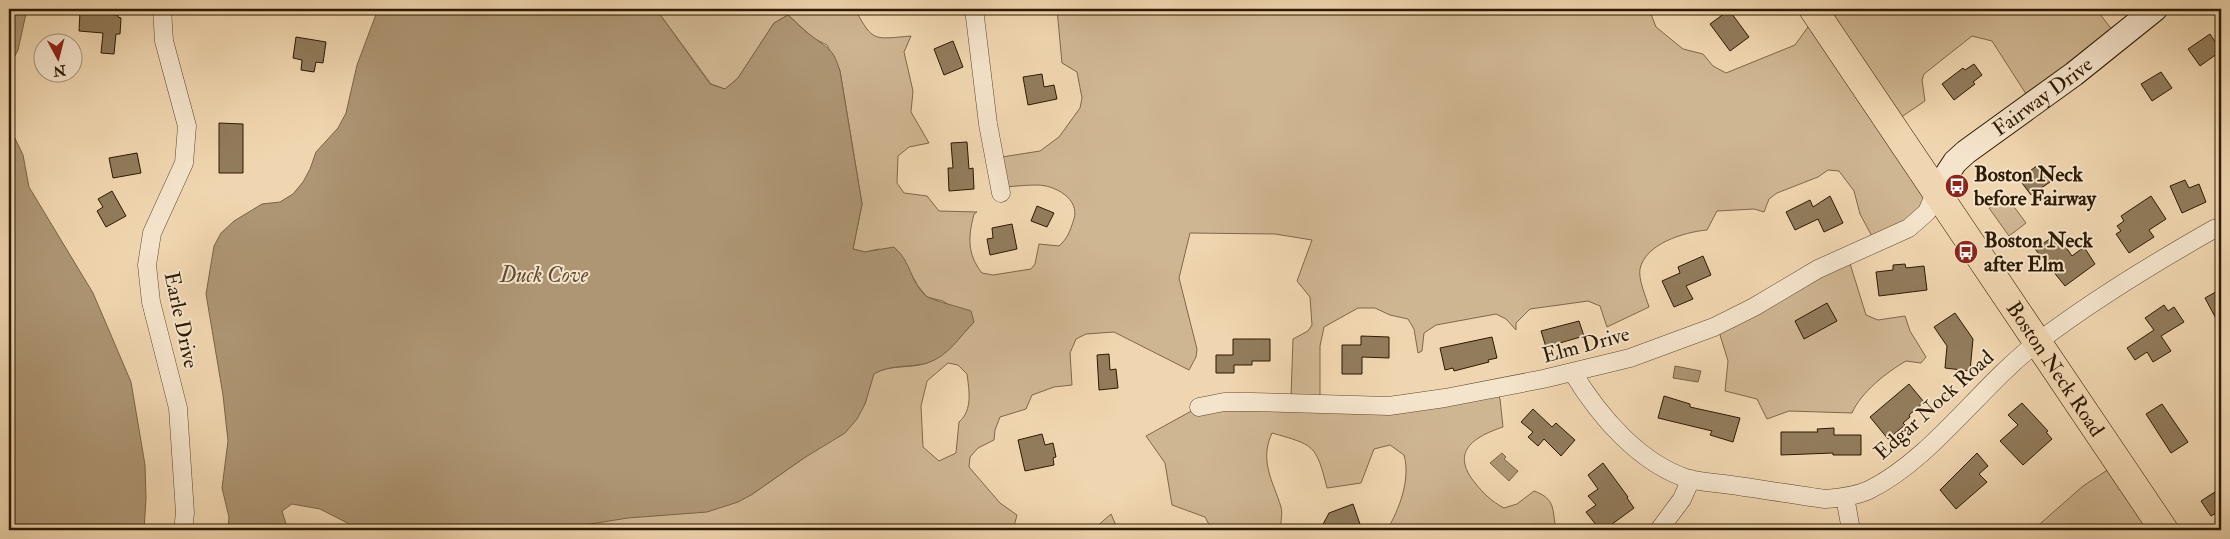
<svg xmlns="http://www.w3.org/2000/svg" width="2230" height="539" font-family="'IM FELL Double Pica',serif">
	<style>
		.green { fill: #cfb692; stroke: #7e684a; fill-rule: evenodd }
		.water { fill: #ae9674; stroke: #7a6446 }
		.building { fill: #927c5c; stroke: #2d1a01 }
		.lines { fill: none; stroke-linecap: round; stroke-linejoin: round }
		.street-casing { stroke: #5e492d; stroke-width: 19 }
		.secondary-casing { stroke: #2d1a01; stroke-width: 26 }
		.primary-casing { stroke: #2d1a01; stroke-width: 29 }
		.street { stroke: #f5e4cc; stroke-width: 18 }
		.secondary { stroke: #f5e4cc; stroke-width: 24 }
		.primary { stroke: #f0d6b0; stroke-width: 28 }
		.labels { text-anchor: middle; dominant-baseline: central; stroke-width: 4; stroke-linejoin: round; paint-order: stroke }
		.street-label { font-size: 21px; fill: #2d1a01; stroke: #f5e4cc }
		.poi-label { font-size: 21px; font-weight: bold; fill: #2d1a01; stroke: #f5e4cc; text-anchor: start }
		.water-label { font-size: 22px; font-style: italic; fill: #614c2f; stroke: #f5e4cc }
	</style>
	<rect width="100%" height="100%" fill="#f0d6b0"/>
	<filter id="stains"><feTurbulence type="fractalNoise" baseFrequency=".004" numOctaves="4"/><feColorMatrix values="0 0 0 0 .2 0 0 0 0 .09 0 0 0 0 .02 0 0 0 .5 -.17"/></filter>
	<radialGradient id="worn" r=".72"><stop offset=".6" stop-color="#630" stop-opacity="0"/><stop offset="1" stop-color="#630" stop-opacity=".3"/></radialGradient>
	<path class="green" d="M656 9H855C873 43 874 39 911 36L904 52 913 91 911 112 929 143 909 147 898 156 897 183 904 193 927 196 939 211 977 212 974 214C968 237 967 254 982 273L993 275 1031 269 1035 264 1039 244 1059 246C1068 238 1070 231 1074 219 1080 199 1055 185 1037 185 1027 185 1016 186 1006 187L996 158 1040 151 1059 137 1080 108 1082 98 1077 72 1062 63 1057 9H1649L1656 27 1683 49 1703 54 1713 66 1726 73 1795 45 1821 9H2096L2113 31 2028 97 1992 41 1972 36 1924 74 1922 80 1925 101 1894 122 1941 198 1874 240 1860 214 1854 191 1839 171 1828 170 1818 177 1777 193 1769 199 1764 212 1754 209 1717 211 1707 230C1684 232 1645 244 1640 269 1638 279 1646 297 1649 307L1607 327 1600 306 1588 301 1530 309 1516 323V330L1506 319 1496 314 1436 325 1424 333 1422 351 1418 353 1414 329 1408 319 1390 315 1375 308H1358L1324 327 1320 346V395L1323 398 1386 401 1495 386 1500 399 1503 427C1473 437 1450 452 1475 483 1484 494 1491 501 1504 508L1517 504 1534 491C1556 499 1552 509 1556 530H1387C1399 510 1411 479 1404 455L1390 445 1374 449 1361 483 1327 488C1316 444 1314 445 1272 433 1259 461 1273 481 1281 507 1283 514 1280 523 1281 530H1212L1205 517 1172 505 1165 463 1146 436 1206 403 1291 396 1293 339 1308 331 1312 325 1310 297 1297 281 1312 240 1275 234 1190 233 1179 278 1197 349 1196 357 1189 370 1114 332 1086 334 1076 339 1070 353 1072 385 1054 387 1032 395 1026 409 1000 417 995 430 994 440 978 448 970 457 969 467 1000 503 1017 515 1013 530H532L578 526 751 495 804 458 865 404 873 374C890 364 910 369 927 363 948 355 959 337 974 322L943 301 927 297 918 286 910 272 879 249 865 252 853 249 862 204 840 71 827 45 813 38 788 15 774 23 738 78 725 89 711 84ZM948 363 958 365 967 374C969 390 973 410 959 422L956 453 939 461 923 447 921 406 927 381Z
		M2006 196 2026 223 2009 236 1989 208Z
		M1847 254 1866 315 1878 320 1905 316 1910 331 1926 357 1921 363 1906 361C1887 372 1861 392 1852 413L1789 411 1767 419 1757 399 1725 391 1728 361 1717 325Z
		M2112 467 2164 530H2033L2083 486Z
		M1111 514 1118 530H1096L1095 528Z"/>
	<path class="water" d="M9 9H27L18 50 9 67Z
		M378 9H656L710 84 725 89 738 78 774 23 788 15C796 22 804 31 813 37 830 50 833 49 840 71L862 204 853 249 865 252 894 247C911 261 910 282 926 296 931 300 963 308 971 311L974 322C959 337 949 356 927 363 910 368 890 364 874 374L865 404 857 419 845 433 804 458 751 495 738 502 707 512 628 518 578 526 530 530H361L320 509 292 504 282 511 288 530H228L229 517 222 488 228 441 223 395 206 294 214 246 221 233 234 221 262 204 280 202 293 194 303 182 310 169 316 152 338 128 346 113 357 65Z
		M9 126 23 155 29 187 93 293 131 382 145 465 146 498 144 530H9Z
		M1675 366 1701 371 1698 382 1673 378Z
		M1502 453 1506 457 1504 459 1518 471 1509 481 1490 463Z"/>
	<path class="building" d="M1729 10 1749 37 1730 51 1710 24Z
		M80 12 118 15V17L121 18 120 34H116L114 54 101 53 103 33 79 31Z
		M2210 34 2221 51 2200 66 2188 49Z
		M296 37 326 42 323 63 316 62 314 72 301 70 302 60 293 58Z
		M953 41 963 67 944 75 934 49Z
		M1974 64 1982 75 1973 82 1975 84 1954 100 1942 84 1963 68 1965 70Z
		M2161 72 2172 88 2152 101 2141 84Z
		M1042 74 1044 87 1054 85 1057 99 1028 105 1023 77Z
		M219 123 243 124V173H219Z
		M967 142 969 169 973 168 974 189 949 191 948 168H953L951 143Z
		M137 153 141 173 113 178 109 158Z
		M2038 165 2050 182 2031 195 2019 179Z
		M2185 180 2189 188 2199 184 2206 202 2182 213 2170 186Z
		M112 191 126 216 106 227 97 211 103 207 98 199Z
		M1830 196 1843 223 1824 232 1818 219 1795 230 1786 212 1810 200 1813 207Z
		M2151 196 2166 219 2149 230 2154 237 2129 253 2116 234 2121 231 2117 226 2124 221 2121 216Z
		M1037 206 1054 213 1047 227 1031 221Z
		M1012 224 1017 249 990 255 987 239 993 238 992 228Z
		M2057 234 2072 256 2084 247 2095 264 2065 286 2035 249Z
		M1703 256 1711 275 1686 286 1693 299 1674 307 1662 281 1680 273 1678 267Z
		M1905 264 1906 268 1924 266 1927 290 1879 296 1876 272 1893 270V265Z
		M2221 289V328L2205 298Z
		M1827 303 1837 321 1804 339 1795 321Z
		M2164 305 2168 311 2174 307 2184 322 2161 336 2171 351 2153 362 2147 352 2135 360 2127 348 2154 330 2145 318Z
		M1955 313 1973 339 1970 371 1945 368 1947 346 1934 327Z
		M1579 321 1584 336 1546 347 1541 331Z
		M1361 336 1389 337V358L1362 357V374H1342V345H1361Z
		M1492 337 1497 358 1488 360 1489 362 1454 371 1453 368 1445 370 1440 348Z
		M1233 339H1270V361H1252V365H1234V373H1216V355H1233Z
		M1109 354 1110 370 1116 369 1118 388 1099 390 1097 355Z
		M1909 384 1924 402 1909 415 1910 417 1903 423 1905 425 1888 439 1870 417Z
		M1664 396 1690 404V407L1740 418 1733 442 1710 435 1712 431 1658 418Z
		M2022 403 2048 431 2046 432 2052 439 2023 465 2000 441 2018 425 2008 415Z
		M2162 404 2188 442 2171 453 2146 414Z
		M1533 409 1552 427 1556 423 1575 440 1561 456 1544 439 1538 446 1528 437 1533 432 1521 422Z
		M1834 428V435H1861V455H1833V453L1781 455V432H1818L1817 429Z
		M1042 434 1045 445 1053 443 1056 457 1053 458 1054 465 1025 471 1018 440Z
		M1977 453 1988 466 1979 474 1987 482 1956 509 1940 490Z
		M1603 463 1628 497 1627 498 1634 508 1604 530H1600L1586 512 1596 505 1588 496 1598 489 1588 475Z
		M2221 488V510L2211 516 2201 501Z
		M1353 504 1362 530H1320L1329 513Z"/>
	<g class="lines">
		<g class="street-casing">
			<path id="street" d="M162 9 164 41 187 126 184 163 152 233 147 265 151 302 178 408 185 513 183 530
				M974 9 988 124 1001 193
				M1573 373C1599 416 1640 464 1689 479 1705 483 1723 483 1738 486 1767 490 1796 495 1825 499 1840 498 1856 496 1869 490 1932 459 1981 385 2038 342 2093 300 2154 263 2214 229L2221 228
				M1199 407 1224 402H1252L1389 406 1445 398 1543 379 1630 358 1714 327 1754 307 1818 269 1909 228 1927 212 1936 191
				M1845 497 1851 530
				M1659 530 1682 499 1691 479"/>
		</g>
		<g class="secondary-casing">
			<g id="secondary">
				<path id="s1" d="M1936 191 1955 162 1966 152 2074 74 2155 9"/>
			</g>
		</g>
		<g class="primary-casing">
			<g id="primary">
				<path id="s2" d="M1813 9 2164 530"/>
			</g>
		</g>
		<use href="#street" class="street"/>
		<use href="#secondary" class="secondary"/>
		<use href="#primary" class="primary"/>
	</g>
	<defs>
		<g id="bus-disc" transform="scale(1.25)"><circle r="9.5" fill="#8f2418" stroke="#f5e4cc"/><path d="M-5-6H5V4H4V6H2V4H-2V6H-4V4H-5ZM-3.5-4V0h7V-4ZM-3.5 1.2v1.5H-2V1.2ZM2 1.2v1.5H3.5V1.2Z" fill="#fff"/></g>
	</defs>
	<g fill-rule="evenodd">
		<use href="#bus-disc" x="1957" y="186"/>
		<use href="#bus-disc" x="1966" y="252"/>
	</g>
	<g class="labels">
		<g class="street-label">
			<text stroke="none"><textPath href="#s1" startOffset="144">Fairway Drive</textPath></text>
			<text transform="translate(181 320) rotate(78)">Earle Drive</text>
			<text transform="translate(1586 345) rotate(-15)">Elm Drive</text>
			<text stroke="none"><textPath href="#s2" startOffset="434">Boston Neck Road</textPath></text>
			<text transform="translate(1934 405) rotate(-42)">Edgar Nock Road</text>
		</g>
		<g class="poi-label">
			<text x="1974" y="174">Boston Neck<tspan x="1974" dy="24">before Fairway</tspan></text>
			<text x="1984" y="240">Boston Neck<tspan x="1984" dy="24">after Elm</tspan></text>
		</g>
		<g class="water-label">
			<text x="544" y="275">Duck Cove</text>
		</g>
	</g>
	<rect width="2230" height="539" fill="none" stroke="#f0d6b0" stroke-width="30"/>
	<rect x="10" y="10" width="2210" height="519" fill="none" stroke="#2d1a01" stroke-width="2.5"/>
	<rect x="15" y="15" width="2200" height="509" fill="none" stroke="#2d1a01"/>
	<g transform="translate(58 58) rotate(173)"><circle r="24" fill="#f5e4cc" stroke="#a5937b"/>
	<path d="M0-4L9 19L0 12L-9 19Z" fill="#8f2418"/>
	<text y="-8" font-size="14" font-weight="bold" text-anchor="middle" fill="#2d1a01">N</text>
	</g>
	<rect width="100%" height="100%" filter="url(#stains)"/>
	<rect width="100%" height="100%" fill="url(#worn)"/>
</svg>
